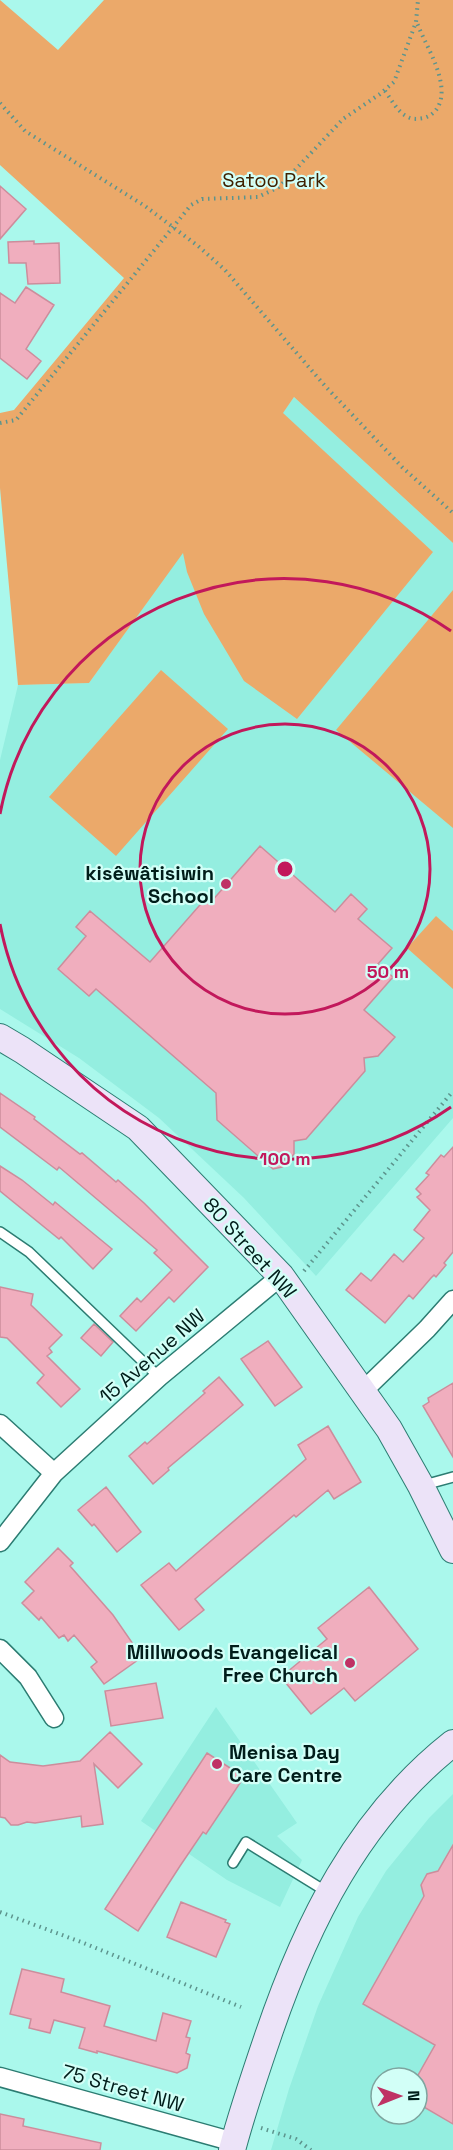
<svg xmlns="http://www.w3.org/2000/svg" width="453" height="2150" font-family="'Space Grotesk',sans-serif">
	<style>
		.built { fill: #94eee0; fill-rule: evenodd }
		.green { fill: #eba96a }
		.building { fill: #f0aebe; stroke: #cc8d9c; stroke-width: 1.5 }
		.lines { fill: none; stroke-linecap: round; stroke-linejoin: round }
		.lane-casing { stroke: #2c7c72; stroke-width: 12 }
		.street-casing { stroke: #2c7c72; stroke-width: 21 }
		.secondary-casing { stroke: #2c7c72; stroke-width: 28 }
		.path { stroke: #5d948d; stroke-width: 4; stroke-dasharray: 1.5 4.5; stroke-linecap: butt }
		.lane { stroke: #fff; stroke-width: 9 }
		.street { stroke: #fff; stroke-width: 18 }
		.secondary { stroke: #ece3f8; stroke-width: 26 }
		.ring { fill: none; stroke: #c2185b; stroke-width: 3 }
		.poi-dot { fill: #bf3265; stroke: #d2fff7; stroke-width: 2 }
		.labels { text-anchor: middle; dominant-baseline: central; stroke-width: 4.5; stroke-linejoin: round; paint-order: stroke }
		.park-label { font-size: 20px; fill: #3f2100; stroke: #d2fff7 }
		.poi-label { font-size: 20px; font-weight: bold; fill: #001d1a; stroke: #d2fff7; text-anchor: end }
		.street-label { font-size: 20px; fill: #001d1a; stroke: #d2fff7 }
		.centre { fill: #c2185b; stroke: #d2fff7; stroke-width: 3 }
		.ring-label { font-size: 18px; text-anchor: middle; font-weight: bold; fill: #c2185b; stroke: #d2fff7; stroke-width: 4.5; stroke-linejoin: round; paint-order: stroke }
	</style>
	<rect width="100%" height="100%" fill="#aaf8ec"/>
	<path class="built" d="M294 397 453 543V1118L316 1276 244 1198 159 1118 79 1058 0 1009V760L18 685 89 683Z
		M216 1707 297 1823 277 1836 302 1860 280 1907 227 1880 141 1821Z
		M453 1794V2150H271L289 2089 318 2006 358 1917 386 1871 429 1818ZM381 2078H417V2114H381Z"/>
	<path class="green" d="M0 0 58 50 104 0H453V543L294 397 283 413 433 552 297 719 244 681 204 614 187 572 183 553 89 683 18 685 0 488V413L14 410 124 278 0 165Z
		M453 590V828L336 730Z
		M161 670 228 729 116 856 49 797Z
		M436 916 453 931V989L407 948Z"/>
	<path class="building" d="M0 186 26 209 0 239Z
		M34 241V244L59 243 60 283 28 284 26 263H9L8 242Z
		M26 287 54 305 26 349 41 361 27 379 0 358V293L15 303Z
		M260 846 335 912 351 894 367 909 358 919 392 948 378 964 393 977 364 1010 395 1037 378 1056 364 1058 365 1071 306 1139 294 1141V1154L282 1167 273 1169 217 1120 216 1093 96 989 89 996 58 969 86 936 76 927 90 911 150 962 206 898 211 902Z
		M0 1093 35 1117 34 1119 80 1154 82 1153 116 1182 118 1180 144 1203 208 1267 174 1302 169 1297 136 1331 120 1316 137 1298 141 1302 172 1270 154 1253 157 1250 59 1167 57 1170 0 1127Z
		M453 1147V1252L444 1263 446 1265 436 1277 434 1275 431 1278 413 1299 409 1295 385 1323 346 1290 361 1273 371 1281 394 1254 403 1262 424 1238 414 1230 430 1210 417 1197 421 1194 416 1189 429 1175 426 1173 441 1155 444 1157Z
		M0 1166 22 1180 53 1205 55 1202 112 1249 93 1269 61 1237 59 1239 0 1191Z
		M0 1287 33 1294 31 1305 62 1335 49 1348 52 1352 47 1356 80 1389 61 1407 37 1383 44 1375 7 1338 0 1337Z
		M94 1324 113 1342 101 1356 81 1338Z
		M268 1341 302 1387 275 1406 241 1359Z
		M219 1377 243 1405 168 1468 169 1470 153 1484 129 1456 145 1442 147 1444 205 1393 203 1391Z
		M453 1383V1457L423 1406 429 1402 428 1398Z
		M328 1426 361 1482 334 1499 328 1490 296 1517 294 1515 195 1599 204 1610 179 1630 141 1585 169 1563 176 1571 306 1459 298 1445Z
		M106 1487 141 1532 117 1552 94 1524 92 1526 78 1510Z
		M58 1548 73 1563 70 1566 113 1615 142 1657 104 1684 91 1667 97 1662 74 1635 68 1641 64 1635 59 1638 41 1617 39 1620 22 1603 34 1591 25 1582Z
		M369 1587 418 1649 355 1701 344 1688 311 1714 281 1677 327 1639 318 1628Z
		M156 1683 163 1718 111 1726 105 1691Z
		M110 1732 142 1764 118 1788 94 1764 103 1824 82 1827 81 1816 35 1823 27 1822 18 1825H11L5 1818 0 1817V1755L10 1762 43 1766 80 1761Z
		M207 1753 244 1777 206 1834 203 1832 180 1866 138 1931 105 1909Z
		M453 1845V2124L417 2103V2077L435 2045 363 2004 424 1896 421 1885 427 1874 438 1871Z
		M181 1902 226 1920 225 1922 230 1924 216 1957 167 1937Z
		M22 1969 64 1979 61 1992 110 2006 104 2026 156 2041 163 2013 191 2021 186 2037 190 2038 186 2053 190 2055 187 2068 177 2073 97 2051V2053L79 2048 85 2028 54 2020 50 2033 29 2028 31 2019 10 2014Z
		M0 2114 24 2119 23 2126 101 2143 100 2150H0Z"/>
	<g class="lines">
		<g class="lane-casing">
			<path id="lane" d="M0 1232 29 1252 159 1377
				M424 1485 453 1477
				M233 1863 246 1842 327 1892"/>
		</g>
		<g class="street-casing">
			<path id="street" d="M363 1391 427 1329 453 1300
				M0 1424 54 1473
				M0 1542 54 1473 159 1377 281 1276
				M0 1649 28 1677 54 1718
				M0 2077 234 2142"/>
		</g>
		<g class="secondary-casing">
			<path id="secondary" d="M0 1037 22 1050 138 1128 281 1276 389 1429 421 1486 453 1550
				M232 2150C242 2112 255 2074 268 2036 306 1924 358 1818 453 1743"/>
		</g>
		<path class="path" d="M385 91C391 99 397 111 406 116 412 120 418 119 424 118 441 113 444 95 440 79 436 60 424 41 417 23
			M0 103 25 131 145 206 198 246 225 270 326 387 402 467 453 513
			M0 423 16 420 191 205 202 199 258 197 279 187 343 119 380 94 394 82 416 22 418 0
			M304 1271 453 1091
			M0 1912 81 1942 241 2007
			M261 2128 296 2139 311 2150"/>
		<use href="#lane" class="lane"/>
		<use href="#street" class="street"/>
		<use href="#secondary" class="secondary"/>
	</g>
	<g class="ring">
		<circle cx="285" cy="869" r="145"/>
		<path d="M451 1107A290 290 0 0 1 0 924M0 814A290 290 0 0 1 451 631"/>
	</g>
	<g class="poi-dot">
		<circle cx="226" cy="884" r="6"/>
		<circle cx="350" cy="1663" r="6"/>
		<circle cx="217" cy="1764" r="6"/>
	</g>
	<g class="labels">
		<g class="park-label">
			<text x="274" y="180">Satoo Park</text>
		</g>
		<g class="poi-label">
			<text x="214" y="873">kisêwâtisiwin<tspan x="214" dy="23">School</tspan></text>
			<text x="338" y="1652">Millwoods Evangelical<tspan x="338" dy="23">Free Church</tspan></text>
			<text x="229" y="1752" text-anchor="start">Menisa Day<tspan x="229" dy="23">Care Centre</tspan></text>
		</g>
		<g class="street-label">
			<text transform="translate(250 1248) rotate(48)">80 Street NW</text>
			<text transform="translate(152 1356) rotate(-41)">15 Avenue NW</text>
			<text transform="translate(123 2088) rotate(16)">75 Street NW</text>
		</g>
	</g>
	<circle cx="285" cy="869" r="9" class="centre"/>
	<g class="ring-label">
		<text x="388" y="978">50 m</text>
		<text x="285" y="1165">100 m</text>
	</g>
	<g transform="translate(399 2096) rotate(89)"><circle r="28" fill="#d2fff7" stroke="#7ea59f" stroke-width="1.5"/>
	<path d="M0-4.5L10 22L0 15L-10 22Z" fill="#bf3265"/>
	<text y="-9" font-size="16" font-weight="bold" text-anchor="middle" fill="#001d1a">N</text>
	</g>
</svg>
